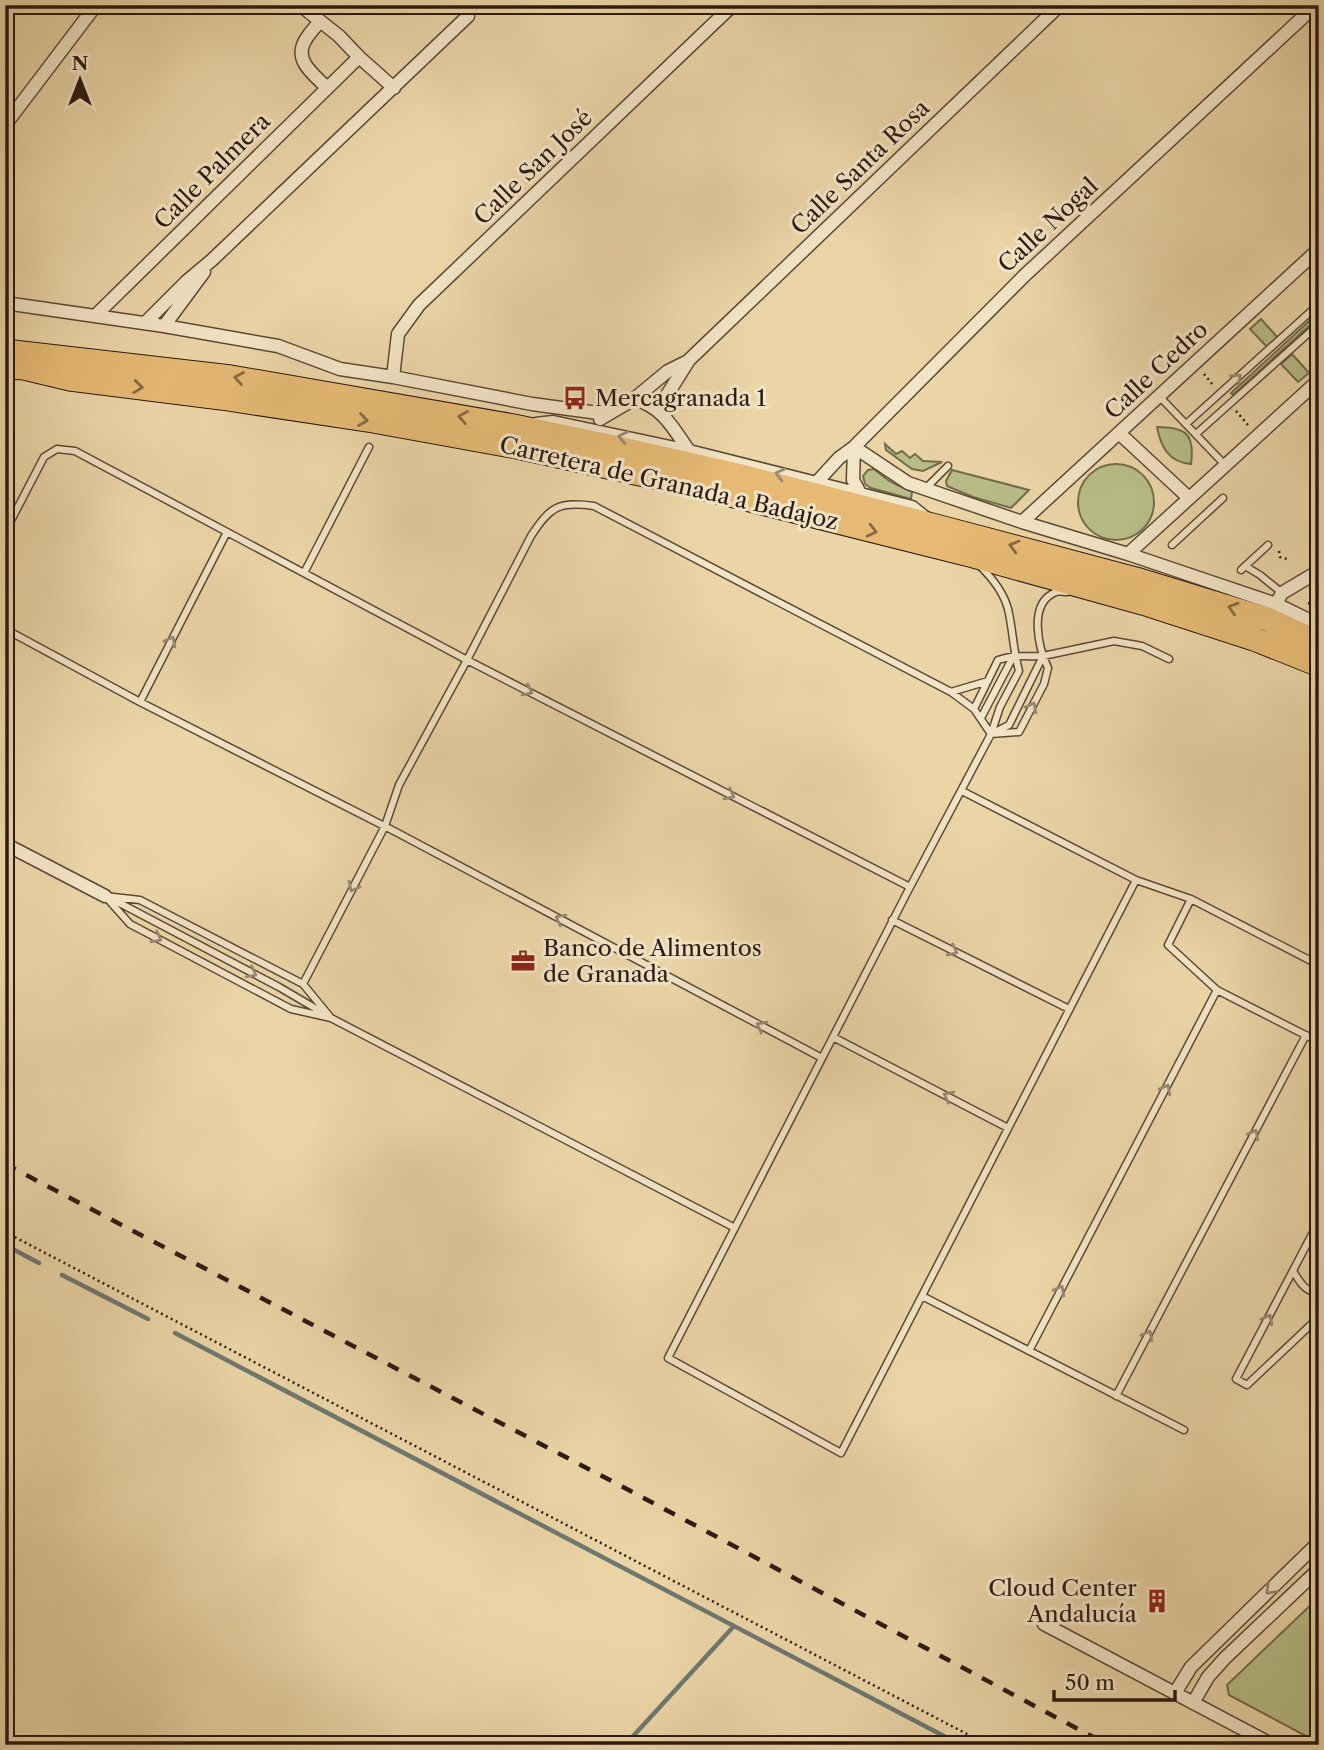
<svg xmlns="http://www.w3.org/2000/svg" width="1324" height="1750" font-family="'Libre Caslon Text',serif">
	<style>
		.green { fill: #b8bd87; stroke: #726c4c; stroke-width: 2 }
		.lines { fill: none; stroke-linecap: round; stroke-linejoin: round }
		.stream { stroke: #6e7870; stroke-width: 4.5 }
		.lane-casing { stroke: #5b4936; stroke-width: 9 }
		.street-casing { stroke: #5b4936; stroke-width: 15 }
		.highway-casing { stroke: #2b1a10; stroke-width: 25 }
		.path { stroke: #2b1a10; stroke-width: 2.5; stroke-dasharray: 2 3.5; stroke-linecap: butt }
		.lane { stroke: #f2e4c6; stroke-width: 6 }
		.street { stroke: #f2e4c6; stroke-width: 12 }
		.highway { stroke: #e6ba74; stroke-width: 23 }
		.rail { stroke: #2b1a10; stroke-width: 4.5; stroke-dasharray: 12 12; stroke-linecap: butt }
		.oneway { stroke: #886a42 }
		.oneway2 { stroke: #988974 }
		.labels { text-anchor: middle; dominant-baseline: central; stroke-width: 6; stroke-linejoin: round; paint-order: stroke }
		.street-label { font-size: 23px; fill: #2b1a10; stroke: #f2e4c6 }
		.poi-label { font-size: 23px; fill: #2b1a10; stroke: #f2e4c6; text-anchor: start }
	</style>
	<rect width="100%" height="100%" fill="#ebd5a7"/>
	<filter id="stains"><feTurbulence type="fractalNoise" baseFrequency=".00286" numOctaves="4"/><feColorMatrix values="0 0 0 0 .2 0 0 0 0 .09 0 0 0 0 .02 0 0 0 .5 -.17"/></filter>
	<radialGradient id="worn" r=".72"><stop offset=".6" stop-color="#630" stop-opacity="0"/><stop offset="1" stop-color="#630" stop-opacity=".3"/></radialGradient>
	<path class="green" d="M1319 312V317L1233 395 1231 393Z
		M1261 319 1278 338 1267 347 1250 329Z
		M1292 354 1309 373 1298 382 1281 364Z
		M1157 427C1186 427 1195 434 1191 464 1169 462 1161 448 1157 427Z
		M885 444 896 454 902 451 910 458 915 454 923 461 942 462 923 471 912 469 886 450Z
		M1078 502a38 38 0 1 1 76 0a38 38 0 1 1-76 0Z
		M874 469 889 481 912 492 911 499 871 488 865 484 863 476 868 470Z
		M952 470 1029 490 1011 508 973 497 947 486 946 481Z
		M1319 1597V1743L1229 1695 1227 1685Z"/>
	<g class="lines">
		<path class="stream" d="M5 1245 39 1263
			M62 1275 148 1319
			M175 1333 961 1745
			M625 1745 734 1626"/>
		<g class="lane-casing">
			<path id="lane" d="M1159 396 1225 465
				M1186 424 1319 304
				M1196 434 1319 324
				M925 489 948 466
				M5 532 44 457 57 449 75 451 467 660 910 887
				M1172 545 1223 498
				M1245 566 1260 575 1282 593
				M981 567C992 578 1004 594 1008 609 1013 630 1013 650 1019 671L1000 707 991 734 910 887 668 1358 841 1453 1136 880
				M1241 570 1268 545
				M304 573 369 447
				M5 629 140 702 394 831 822 1058
				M951 692 988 681
				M140 702 227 532
				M974 709 998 660C1017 654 1025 657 1043 656L1114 641 1142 646 1169 659
				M981 718 1014 655
				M995 732 1009 725 1043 656
				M991 734 1019 732 1044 684 1048 668C1039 649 1027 603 1056 592 1059 591 1063 592 1067 592
				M962 791 1136 880 1191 899 1319 965
				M105 896 140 900 303 984 331 1018 735 1228
				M105 896 130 924 291 1009 331 1018
				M110 898 279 987 325 1014
				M892 920 1069 1009
				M303 984 385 826 399 785 467 660 531 536C550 507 558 501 594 506L951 692 974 709 991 734
				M1217 990 1319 1042
				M833 1037 1008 1128
				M1319 1221 1236 1379 1247 1385 1319 1317
				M1293 1271C1301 1284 1304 1290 1319 1294
				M922 1296 1184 1430
				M1029 1351 1217 990 1168 945 1191 899
				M1116 1396 1306 1035"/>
		</g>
		<g class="street-casing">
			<path id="street" d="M300 5 339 36 359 57 394 88
				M320 21C315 28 306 36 303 45 296 63 316 76 327 88
				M5 125 96 5
				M5 303 164 326 278 346 340 369 393 377 532 404 606 414
				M96 315 359 57
				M145 323 187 281 212 260 468 16
				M164 326 204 272
				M393 377 398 334 419 305 733 5
				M634 399 668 371 686 362
				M665 417 667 395 689 360 1060 5
				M600 419 634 399C663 407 673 428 689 451
				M536 424 553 422 689 451 912 507 927 519
				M1119 433 1189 498
				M854 447 908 483 1022 522 1128 554 1276 604 1319 625
				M854 447 853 480 860 493
				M816 483 839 458 854 447 1024 276 1316 5
				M1022 522 1319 249
				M1128 554 1319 380
				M1276 604 1282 593 1319 571
				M5 844 105 896
				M1044 1624 1273 1745
				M1175 1693 1191 1667 1319 1542
				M1193 1703 1208 1677 1225 1658 1319 1569"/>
		</g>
		<g class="highway-casing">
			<path id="highway" d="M5 351 231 377 514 426 609 446 737 475 936 526 1136 579 1267 619 1319 643
				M5 367 24 368 70 379 221 398 373 421 517 447 690 485 966 554 1149 605 1254 639 1319 665"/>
		</g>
		<path class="path" d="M1204 374 1213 385
			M1236 411 1248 425
			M1279 551 1280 557 1287 559
			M1308 603 1319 607
			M5 1232 988 1745"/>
		<use href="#lane" class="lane"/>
		<use href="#street" class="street"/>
		<use href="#highway" class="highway"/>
		<path class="rail" d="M5 1164 623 1487 1108 1745"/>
	</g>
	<defs><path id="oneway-chevron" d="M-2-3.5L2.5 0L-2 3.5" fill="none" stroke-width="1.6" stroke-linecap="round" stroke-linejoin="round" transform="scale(1.75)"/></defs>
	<g class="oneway">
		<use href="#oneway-chevron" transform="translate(239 378) rotate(-171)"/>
		<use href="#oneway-chevron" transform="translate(138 387) rotate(7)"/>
		<use href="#oneway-chevron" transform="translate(463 417) rotate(-170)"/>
		<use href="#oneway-chevron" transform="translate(363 420) rotate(9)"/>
		<use href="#oneway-chevron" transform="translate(872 531) rotate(14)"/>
		<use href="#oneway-chevron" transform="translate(1014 546) rotate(-165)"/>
		<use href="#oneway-chevron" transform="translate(1233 608) rotate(-163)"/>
	</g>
	<g class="oneway2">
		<use href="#oneway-chevron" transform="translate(1237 378) rotate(-42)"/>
		<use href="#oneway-chevron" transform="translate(623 437) rotate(-167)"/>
		<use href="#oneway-chevron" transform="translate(780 474) rotate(-166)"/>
		<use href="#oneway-chevron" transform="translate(171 641) rotate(-63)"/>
		<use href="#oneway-chevron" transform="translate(528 691) rotate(27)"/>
		<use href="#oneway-chevron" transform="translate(1032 707) rotate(-62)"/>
		<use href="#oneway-chevron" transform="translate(730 795) rotate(27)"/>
		<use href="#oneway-chevron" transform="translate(353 887) rotate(117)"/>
		<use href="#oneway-chevron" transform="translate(560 919) rotate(-152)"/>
		<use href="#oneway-chevron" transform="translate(157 938) rotate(28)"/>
		<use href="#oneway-chevron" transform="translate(953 951) rotate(27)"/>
		<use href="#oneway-chevron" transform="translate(252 973) rotate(28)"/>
		<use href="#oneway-chevron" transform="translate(761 1026) rotate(-152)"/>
		<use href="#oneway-chevron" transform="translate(1166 1089) rotate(-62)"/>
		<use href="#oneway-chevron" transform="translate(948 1096) rotate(-153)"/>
		<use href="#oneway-chevron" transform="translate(1254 1134) rotate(-62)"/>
		<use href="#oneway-chevron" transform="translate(1060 1290) rotate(-62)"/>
		<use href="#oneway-chevron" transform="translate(1268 1319) rotate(-62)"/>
		<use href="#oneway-chevron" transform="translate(1148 1335) rotate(-62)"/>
		<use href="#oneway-chevron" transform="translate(1270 1590) rotate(136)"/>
	</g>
	<defs>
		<g id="bus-bare" transform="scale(1.89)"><path d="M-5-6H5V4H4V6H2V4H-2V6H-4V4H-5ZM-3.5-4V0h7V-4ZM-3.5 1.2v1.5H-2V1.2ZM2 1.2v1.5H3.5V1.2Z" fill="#8f2418" stroke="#f2e4c6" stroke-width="2.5" paint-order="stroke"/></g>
		<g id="office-bare" transform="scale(1.89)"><path d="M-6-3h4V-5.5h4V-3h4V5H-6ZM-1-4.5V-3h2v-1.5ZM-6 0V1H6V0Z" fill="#8f2418" stroke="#f2e4c6" stroke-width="2.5" paint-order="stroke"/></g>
		<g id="building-bare" transform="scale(1.89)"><path d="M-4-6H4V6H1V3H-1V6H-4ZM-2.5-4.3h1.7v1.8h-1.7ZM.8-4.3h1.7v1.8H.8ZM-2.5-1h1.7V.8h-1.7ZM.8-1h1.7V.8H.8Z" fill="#8f2418" stroke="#f2e4c6" stroke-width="2.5" paint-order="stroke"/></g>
	</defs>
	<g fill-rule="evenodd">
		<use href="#bus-bare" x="575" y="398"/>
		<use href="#office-bare" x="523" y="961"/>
		<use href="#building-bare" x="1157" y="1601"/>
	</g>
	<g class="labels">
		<g class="street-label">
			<text transform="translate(533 167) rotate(-44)">Calle San José</text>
			<text transform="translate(860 167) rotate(-44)">Calle Santa Rosa</text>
			<text transform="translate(212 171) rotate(-45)">Calle Palmera</text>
			<text transform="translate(1048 225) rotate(-43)">Calle Nogal</text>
			<text transform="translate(1156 370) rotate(-43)">Calle Cedro</text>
			<text transform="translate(669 483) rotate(13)">Carretera de Granada a Badajoz</text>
		</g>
		<g class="poi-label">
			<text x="595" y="398">Mercagranada 1</text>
			<text x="543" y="948">Banco de Alimentos<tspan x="543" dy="26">de Granada</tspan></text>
			<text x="1137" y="1588" text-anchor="end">Cloud Center<tspan x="1137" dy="26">Andalucía</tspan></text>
		</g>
	</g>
	<rect width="1324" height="1750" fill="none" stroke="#ebd5a7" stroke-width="28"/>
	<rect x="7" y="7" width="1310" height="1736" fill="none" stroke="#2b1a10" stroke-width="3.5"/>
	<rect x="14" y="14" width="1296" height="1722" fill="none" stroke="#2b1a10" stroke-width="2"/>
	<g transform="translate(80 80)" stroke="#f2e4c6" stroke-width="5" paint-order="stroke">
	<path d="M0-5L12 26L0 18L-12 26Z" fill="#2b1a10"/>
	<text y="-10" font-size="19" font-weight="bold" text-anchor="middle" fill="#2b1a10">N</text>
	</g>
	<path d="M1054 1690v10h121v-10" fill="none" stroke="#2b1a10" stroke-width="3.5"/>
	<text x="1065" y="1690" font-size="21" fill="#2b1a10" stroke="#f2e4c6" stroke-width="5" paint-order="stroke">50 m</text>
	<rect width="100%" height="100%" filter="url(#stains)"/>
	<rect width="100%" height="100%" fill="url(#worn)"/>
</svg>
